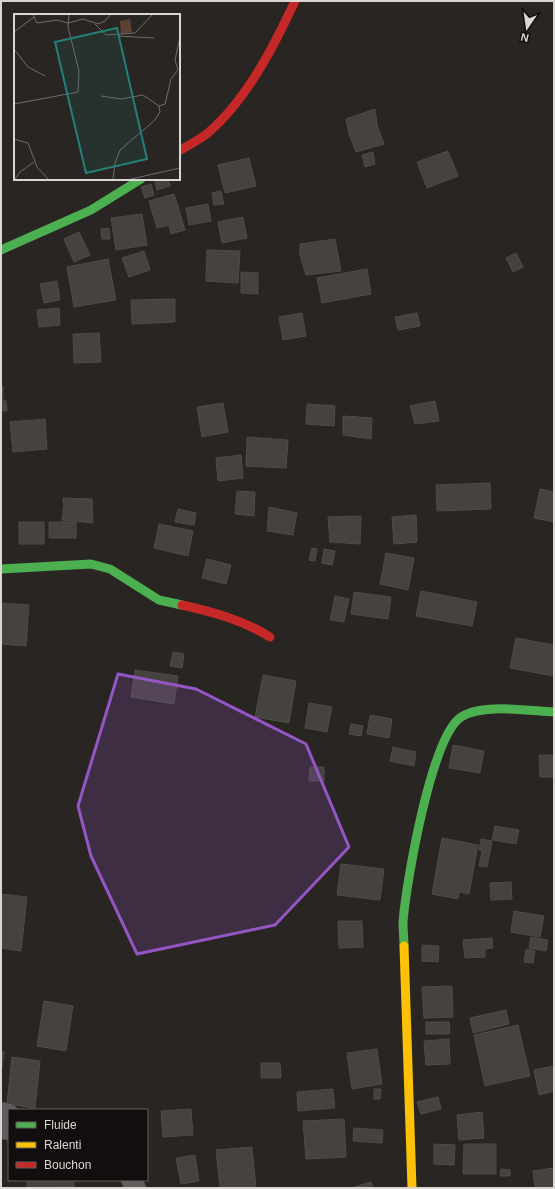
<svg xmlns="http://www.w3.org/2000/svg" width="555" height="1189" font-family="Arial,sans-serif">
	<style>
		.building { fill: #454240; stroke: #4e4b49 }
		.lines { fill: none; stroke-linecap: round; stroke-linejoin: round }
		.street { stroke: #5f5d5d; stroke-width: 20 }
		.fast { stroke: #4caf50; stroke-width: 9 }
		.slow { stroke: #ffc107; stroke-width: 9 }
		.jam { stroke: #c62828; stroke-width: 9 }
		.marked { fill: #9356c4; fill-opacity: 0.2; stroke: #9356c4; stroke-width: 3; stroke-linejoin: round }
		.inset-road { fill: none; stroke: #706c6a; stroke-width: 1 }
		.view { fill: #238078; fill-opacity: 0.15; stroke: #238078; stroke-width: 2 }
		.inset-edge { fill: none; stroke: #dbd6d4; stroke-width: 2 }
	</style>
	<rect width="100%" height="100%" fill="#292523"/>
	<path class="building" d="M375 109 377 125 384 144 356 152 349 134 346 119Z
		M448 151 458 176 427 188 417 162Z
		M373 152 375 164 365 167 362 155Z
		M249 158 256 186 225 193 218 165Z
		M162 179H168L170 186 157 190 155 181Z
		M151 184 154 195 145 198 141 187Z
		M221 191 224 204 214 205 212 193Z
		M174 194 185 230 171 234 169 225 157 228 149 201Z
		M208 204 211 221 189 225 186 208Z
		M142 214 147 245 116 250 111 218Z
		M243 217 247 238 222 243 218 222Z
		M109 228 110 239H102L101 229Z
		M79 232 90 255 74 262 64 239Z
		M335 239 341 271 306 275 300 255V244Z
		M207 250 240 251 238 283 206 281Z
		M144 251 150 270 129 277 122 258Z
		M516 253 523 267 513 272 506 258Z
		M108 259 116 300 74 307 67 267Z
		M367 269 371 294 322 303 317 278Z
		M241 272 258 273V294L241 293Z
		M57 281 60 300 44 303 40 284Z
		M175 299V322L132 324 131 300Z
		M59 308 60 325 39 327 37 310Z
		M302 313 306 336 283 340 279 317Z
		M417 313 420 326 398 330 395 317Z
		M99 333 101 362 74 363 73 334Z
		M1 386H3V401H6L7 411H1Z
		M435 401 439 421 415 424 410 406Z
		M223 403 228 432 202 437 197 407Z
		M307 404 335 406 334 426 306 424Z
		M343 416 372 418 371 439 343 435Z
		M45 419 47 449 13 452 10 422Z
		M247 437 288 440 286 468 246 466Z
		M241 455 243 478 218 481 216 458Z
		M490 483 491 509 437 511 436 485Z
		M540 489 554 492V522L534 518Z
		M237 491 255 492 254 516 235 514Z
		M63 498 92 499 93 523 62 520 64 506Z
		M269 507 297 513 293 535 267 531Z
		M178 509 196 513 194 525 175 522Z
		M416 515 417 542 394 544 392 517Z
		M361 516 360 544 330 542 328 517Z
		M19 522H44V544H19Z
		M49 522H76V538H49Z
		M159 524 193 531 188 556 154 548Z
		M312 548 317 549 315 561 309 560Z
		M324 549 335 551 332 565 322 563Z
		M386 553 414 558 408 590 380 584Z
		M207 559 231 565 226 584 202 578Z
		M421 591 477 602 472 626 416 616Z
		M354 592 391 597 388 619 351 614Z
		M335 596 349 599 344 622 330 620Z
		M1 603 29 605 26 646 1 644Z
		M516 638 554 645V676L510 668Z
		M173 652 184 654 182 668 170 666Z
		M135 670 178 676 174 704 131 697Z
		M263 675 296 681 289 723 255 717Z
		M309 703 332 707 327 732 305 728Z
		M370 715 392 719 389 738 367 734Z
		M351 724 363 726 361 736 349 734Z
		M453 745 484 751 480 773 449 768Z
		M393 747 416 752 414 766 390 761Z
		M539 755H554V777H540Z
		M310 767H324V781H309Z
		M495 826 519 830 516 844 492 840Z
		M442 838 478 845 469 894 459 892 458 899 432 894Z
		M481 839 492 841 487 867 479 866 482 851 479 850Z
		M341 864 384 869 380 900 337 895Z
		M511 882 512 899 491 900 490 883Z
		M1 894 27 897 21 951 1 948Z
		M514 911 544 916 540 937 511 932Z
		M338 921H362L363 947 339 948Z
		M531 937 548 940 546 951 529 948Z
		M492 938 493 948 485 949V957L465 958 463 940Z
		M422 945 439 946 438 962 422 961Z
		M526 949 535 951 533 963 524 962Z
		M452 986 453 1017 424 1018 422 987Z
		M44 1001 73 1006 66 1051 37 1046Z
		M506 1010 509 1024 473 1033 470 1018Z
		M426 1022H449L450 1034H426Z
		M518 1025 530 1076 485 1086 474 1035Z
		M449 1039 450 1064 426 1065 424 1041Z
		M377 1049 382 1084 352 1089 347 1053Z
		M1 1052H4L1 1074Z
		M12 1057 40 1061 35 1108 7 1104Z
		M261 1063H280L281 1078H261Z
		M554 1066V1091L539 1095 534 1070Z
		M333 1089 335 1108 298 1111 297 1092Z
		M374 1089H381L380 1099H374Z
		M438 1097 441 1109 421 1114 417 1102Z
		M191 1109 193 1135 163 1137 161 1111Z
		M482 1112 484 1138 459 1140 457 1115Z
		M344 1119 346 1157 306 1159 303 1121Z
		M354 1128 383 1130 382 1143 353 1141Z
		M434 1144 455 1145 454 1165 434 1164Z
		M464 1144H496V1174H463Z
		M252 1147 256 1188H220L216 1150Z
		M195 1155 199 1181 181 1184 176 1158Z
		M554 1168V1188H535L533 1171Z
		M501 1169 510 1170V1176H500Z
		M27 1180H74V1187L27 1188Z
		M371 1182 373 1188H351Z"/>
	<g class="lines">
		<path class="street" d="M1 1112 9 1114
			M1 1129 9 1130
			M131 1180 136 1188"/>
		<path class="fast" d="M1 250 91 210 141 179
			M1 569 91 564 110 569 159 600 182 605
			M404 946C404 938 403 930 403 922 406 884 431 737 461 717 482 703 530 711 554 712"/>
		<path class="slow" d="M404 946 412 1188"/>
		<path class="jam" d="M179 151C189 145 199 140 208 133 247 99 273 48 295 1
			M182 605C213 612 243 620 270 637"/>
	</g>
	<path class="marked" d="M118 674 196 689 306 744 349 847 275 925 137 954 91 856 78 806Z"/>
	<g transform="translate(14 14)">
		<rect width="166" height="166" fill="#292523"/>
		<path d="M116 5 118 18 107 20 106 7Z" fill="#5c4134"/>
		<path class="inset-road" d="M20 3 23 9 43 6 54 9 69 5 84 10 91 7 96 1M81 10 92 21 121 19 138 1M0 18 20 3V1M104 22 140 24M0 35 14 53 31 62M87 82 107 85 129 81 145 92M0 90 64 78 65 57 54 13 55 1M0 125 14 129 23 153 34 165M1 165 6 158 20 148M99 165 101 149 106 136 141 106 146 98 145 92 151 90 157 65 164 56 161 46 166 23M117 165 166 154"/>
		<path class="view" d="M103 14 133 145 72 159 41 28Z"/>
		<rect width="166" height="166" class="inset-edge"/>
	</g>
	<rect width="555" height="1189" fill="none" stroke="#dbd6d4" stroke-width="4"/>
	<rect x="8" y="1109" width="140" height="72" fill="#110e0d" stroke="#625e5d"/>
	<rect x="16" y="1122" width="20" height="6" fill="#4caf50" stroke="#625e5d"/>
	<text x="44" y="1129" font-size="12" fill="#dbd6d4">Fluide</text>
	<rect x="16" y="1142" width="20" height="6" fill="#ffc107" stroke="#625e5d"/>
	<text x="44" y="1149" font-size="12" fill="#dbd6d4">Ralenti</text>
	<rect x="16" y="1162" width="20" height="6" fill="#c62828" stroke="#625e5d"/>
	<text x="44" y="1169" font-size="12" fill="#dbd6d4">Bouchon</text>
	<g transform="translate(527 28) rotate(193)" stroke="#110e0d" stroke-width="3" paint-order="stroke">
	<path d="M0-3L7 15L0 10L-7 15Z" fill="#dbd6d4"/>
	<text y="-6" font-size="11" font-weight="bold" text-anchor="middle" fill="#dbd6d4">N</text>
	</g>
</svg>
